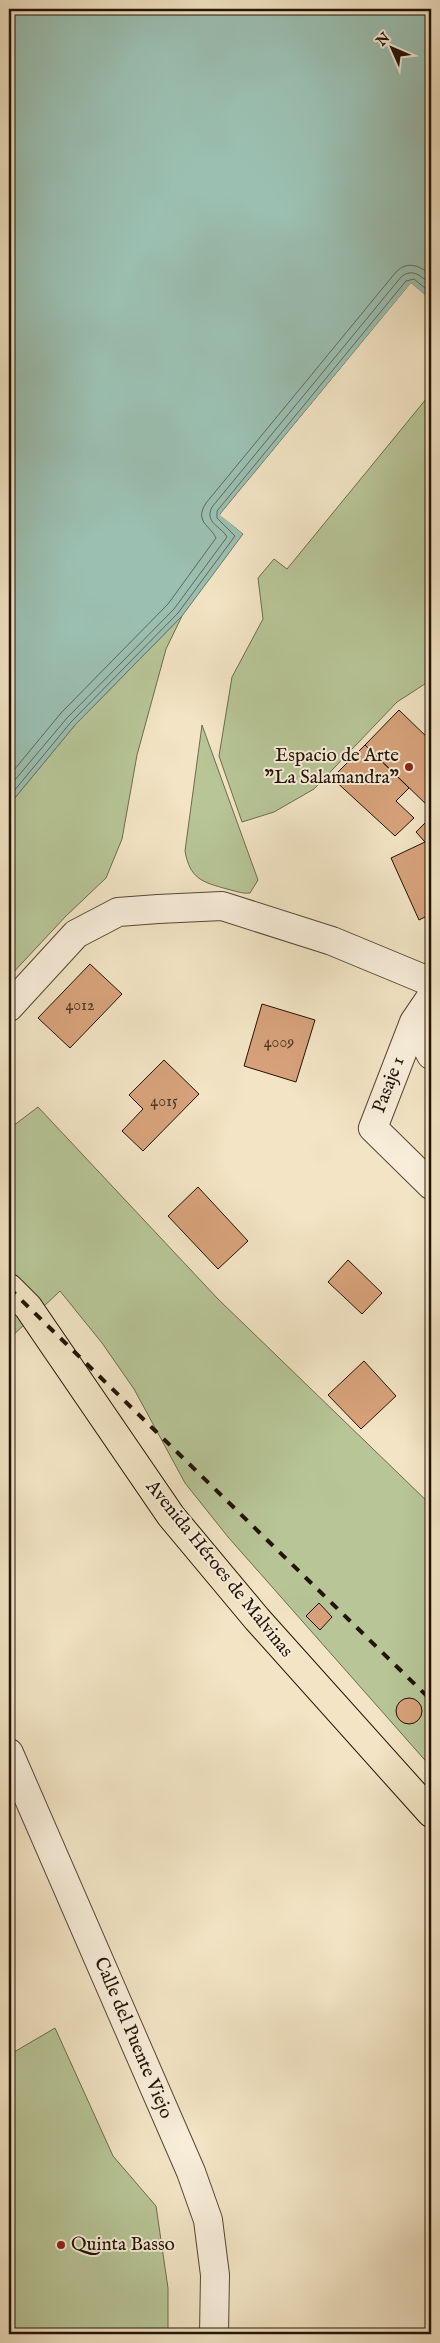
<svg xmlns="http://www.w3.org/2000/svg" width="440" height="2343" font-family="'IM FELL English',serif">
	<style>
		.green { fill: #b7c597; stroke: #6c6c4e }
		.water { fill: #9bbfb1; stroke: #6b7a6c }
		.pier { fill: #f2e4c4 }
		.lines { fill: none; stroke-linecap: round; stroke-linejoin: round }
		.shore { stroke: #5e695a; stroke-width: 1 }
		.building { fill: #d7a27b; stroke: #221304 }
		.minor-casing { stroke: #564734; stroke-width: 30 }
		.major-casing { stroke: #221304; stroke-width: 30 }
		.minor { stroke: #f7edd9; stroke-width: 28 }
		.major { stroke: #f2e4c4; stroke-width: 28 }
		.rail { stroke: #221304; stroke-width: 4; stroke-dasharray: 9 9; stroke-linecap: butt }
		.poi-dot { fill: #8f2418; stroke: #f7edd9; stroke-width: 2 }
		.labels { text-anchor: middle; dominant-baseline: central; stroke-width: 4; stroke-linejoin: round; paint-order: stroke }
		.number-label { font-size: 16px; fill: #4f3722 }
		.poi-label { font-size: 19px; fill: #221304; stroke: #f7edd9; text-anchor: end }
		.street-label { font-size: 19px; fill: #221304; stroke: #f7edd9 }
	</style>
	<rect width="100%" height="100%" fill="#f2e4c4"/>
	<filter id="stains"><feTurbulence type="fractalNoise" baseFrequency=".004" numOctaves="4"/><feColorMatrix values="0 0 0 0 .2 0 0 0 0 .09 0 0 0 0 .02 0 0 0 .5 -.17"/></filter>
	<radialGradient id="worn" r=".72"><stop offset=".6" stop-color="#630" stop-opacity="0"/><stop offset="1" stop-color="#630" stop-opacity=".3"/></radialGradient>
	<path class="green" d="M431 393V680L397 702 314 789 274 812 242 822 219 756 232 677 263 619 258 578 274 559 287 569Z
		M182 616 166 649 137 755 122 839 106 878 66 916 9 977V805L75 725Z
		M202 725 258 880 250 893C243 894 235 891 227 889 202 882 190 879 185 851Z
		M38 1107 218 1299 431 1505V1767L228 1537 185 1483 134 1389 102 1343 60 1291 9 1339V1129Z
		M55 2028 113 2156 156 2206 168 2288V2334H9V2055Z"/>
	<path class="water" d="M9 9H431V300L411 283 220 514 243 534 182 616 75 725 9 805Z"/>
	<path class="pier" d="M411 283 431 300V302L411 286 224 514 245 532V535L220 515Z"/>
	<g class="lines">
		<path class="shore" d="M9 776 61 713 168 604 216 538C210 525 194 522 206 503L396 272C408 260 420 266 431 275
			M9 787 67 718 174 609 227 537C221 526 204 523 212 507L401 277C413 267 422 277 431 285
			M9 797 71 722 178 613 235 536 217 518V511L406 281 414 279 431 293"/>
	</g>
	<path class="building" d="M399 710 431 741V809L365 745Z
		M365 745 409 788 396 801 414 818 395 836 332 778Z
		M431 817V914L419 920 391 858 425 842 416 832Z
		M90 964 122 994 70 1048 38 1018Z
		M262 1004 315 1020 296 1082 244 1066Z
		M164 1060 199 1094 143 1151 122 1131 143 1109 129 1095Z
		M198 1187 248 1241 218 1269 168 1216Z
		M348 1260 382 1293 362 1314 328 1282Z
		M364 1361 396 1396 361 1429 328 1395Z
		M319 1603 332 1617 320 1630 306 1616Z
		M396 1711a13 13 0 1 1 26 0a13 13 0 1 1-26 0Z"/>
	<g class="lines">
		<g class="minor-casing">
			<path id="minor" d="M431 997 414 1022 431 1055
				M9 1007 76 934 118 912 158 909 222 906 332 941 431 982
				M414 1022 373 1128 431 1185
				M9 1753 191 2172 208 2220 215 2275 214 2334"/>
		</g>
		<g class="major-casing">
			<path id="major" d="M9 1288 28 1307 171 1516 257 1619 431 1813"/>
		</g>
		<use href="#minor" class="minor"/>
		<use href="#major" class="major"/>
		<path class="rail" d="M9 1288 431 1700"/>
	</g>
	<g class="poi-dot">
		<circle cx="409" cy="767" r="5"/>
		<circle cx="61" cy="2245" r="5"/>
	</g>
	<g class="labels">
		<g class="number-label">
			<text x="80" y="1006">4012</text>
			<text x="279" y="1043">4009</text>
			<text x="164" y="1102">4015</text>
		</g>
		<g class="poi-label">
			<text x="399" y="756">Espacio de Arte<tspan x="399" dy="22">"La Salamandra"</tspan></text>
			<text x="71" y="2245" text-anchor="start">Quinta Basso</text>
		</g>
		<g class="street-label">
			<text transform="translate(389 1085) rotate(-69)">Pasaje 1</text>
			<text transform="translate(219 1569) rotate(51)">Avenida Héroes de Malvinas</text>
			<text transform="translate(133 2038) rotate(67)">Calle del Puente Viejo</text>
		</g>
	</g>
	<rect width="440" height="2343" fill="none" stroke="#f2e4c4" stroke-width="30"/>
	<rect x="10" y="10" width="420" height="2323" fill="none" stroke="#221304" stroke-width="2.5"/>
	<rect x="15" y="15" width="410" height="2313" fill="none" stroke="#221304"/>
	<g transform="translate(392 48) rotate(315)" stroke="#f7edd9" stroke-width="4" paint-order="stroke">
	<path d="M0-4L9 19L0 12L-9 19Z" fill="#221304"/>
	<text y="-8" font-size="14" font-weight="bold" text-anchor="middle" fill="#221304">N</text>
	</g>
	<rect width="100%" height="100%" filter="url(#stains)"/>
	<rect width="100%" height="100%" fill="url(#worn)"/>
</svg>
